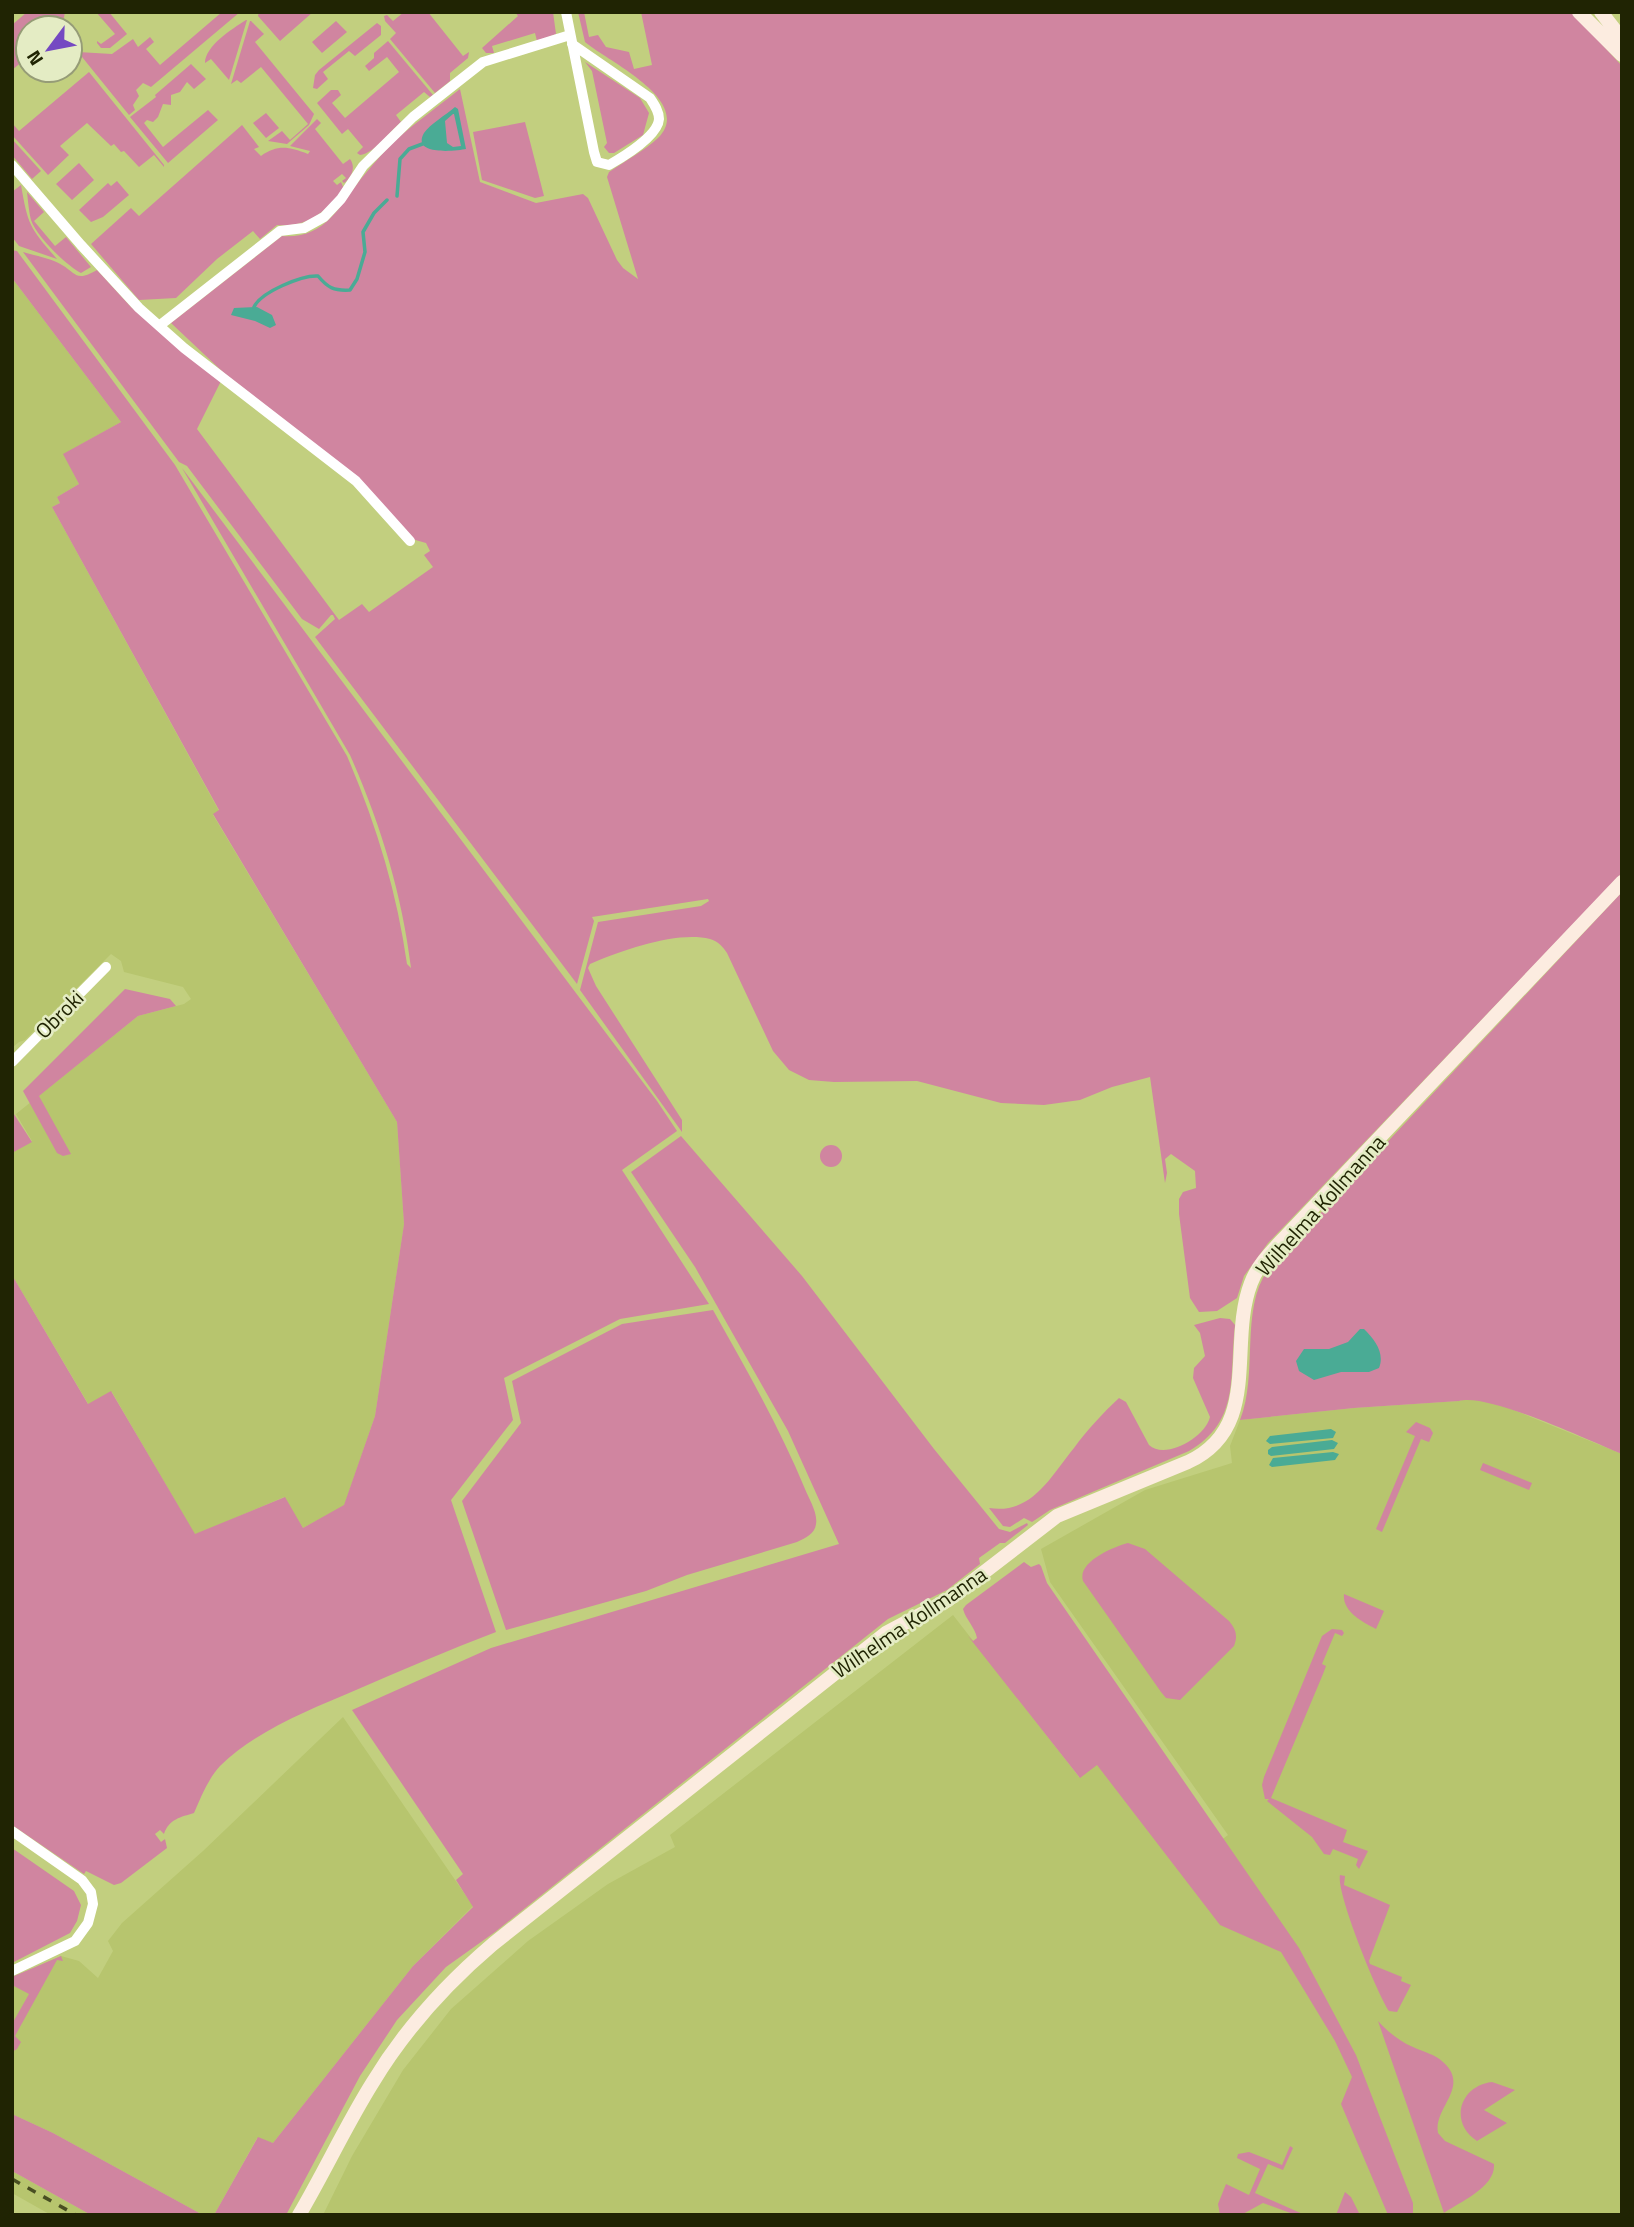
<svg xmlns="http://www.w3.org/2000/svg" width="1634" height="2227" font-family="'Titillium Web',sans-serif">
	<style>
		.built { fill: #b7c56e }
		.green { fill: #d085a0 }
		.water { fill: #4aab95; fill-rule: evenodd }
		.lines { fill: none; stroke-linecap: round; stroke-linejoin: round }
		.stream { stroke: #4aab95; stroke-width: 3.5 }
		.street { stroke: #fff; stroke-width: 10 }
		.secondary { stroke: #fcece0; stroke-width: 14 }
		.rail { stroke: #484e22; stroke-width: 3.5; stroke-dasharray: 9 9; stroke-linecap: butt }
		.labels { text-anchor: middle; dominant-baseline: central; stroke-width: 5; stroke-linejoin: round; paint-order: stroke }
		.street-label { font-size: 21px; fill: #202403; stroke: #e4ecc4 }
	</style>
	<rect width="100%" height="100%" fill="#c2cf7f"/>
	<path class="built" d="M12 278 121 422 64 454 79 484 57 497 60 503 52 507 219 811 213 815 397 1122 404 1224 375 1416 344 1506 303 1528 284 1497 195 1535 112 1392 89 1405 12 1275V1153L32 1141 16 1114 138 1016 184 1004 191 999 183 987 124 972 121 961 111 954 25 1040 19 1042 12 1048Z
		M1468 1398 1499 1404 1622 1454V2215H323L352 2156 403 2070 451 2009 528 1941 608 1884 675 1847 670 1835 953 1615 1079 1777 1097 1764 1180 1871 1228 1835 1050 1582 1041 1549 1145 1490 1232 1463 1230 1446 1240 1420 1354 1408 1459 1401Z
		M343 1717 473 1906 413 1966 273 2143 257 2138 214 2215H203L53 2133 12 2114V1978L61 1956 79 1961 98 1978 113 1951 108 1941 122 1923 203 1851Z
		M12 2171 91 2215H51L12 2193Z"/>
	<path class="green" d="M27 12H65L62 28H28V57L12 70V25Z
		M96 12H109L127 34 110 48H101L97 43V41L101 44 115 34Z
		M222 12H240L151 87 143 83 136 90 139 96 133 105 135 110 129 115 78 52 112 54 133 39 138 47 150 37 154 42 146 49 160 65Z
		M259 12H313L280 41 258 16Z
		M404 12H428L463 56 469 52 468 58 450 73V81L435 93 390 39 396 33 385 21 384 16 387 15 393 21Z
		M515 12H553L556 34 537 41 535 33 492 46 494 53H486L482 48 518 16Z
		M578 12H584L589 37 598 35 606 47 629 52 634 69 652 65 641 12H1572L1622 66V873L1268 1243 1244 1276 1237 1298 1217 1311 1199 1312 1190 1298 1179 1214V1199L1183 1192 1196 1188 1195 1171 1171 1154 1165 1159 1167 1173 1165 1183 1150 1077 1112 1087 1080 1100 1044 1105 1001 1103 917 1081 834 1082 809 1080 789 1070 773 1051 727 953C723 947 718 941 710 939 678 931 627 949 597 961L590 964 588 968 596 986 682 1120V1132L580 990 598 922 701 906 709 901 708 899 592 917 594 921 577 984 315 637 335 619 333 615H331L319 629 302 619 187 466 179 462 23 252C35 256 51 258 62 265 77 274 76 282 97 270L131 307 221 381 197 429 339 620 362 604 369 612 433 567 424 555 430 551 426 543 412 539 356 476 224 373 171 323 282 236C324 239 338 209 360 180 371 167 383 152 396 140 416 122 439 106 460 89L480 182 536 203 583 194 588 198 617 260 623 268 638 279 607 177 609 172C625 161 644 151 658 138 695 101 607 61 585 42Z
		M246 20H247L229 80 211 59 205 63C205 46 232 29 246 20Z
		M250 21H251L264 34 255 42 314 114 309 125 287 144 268 141 282 131 290 140 308 124 261 67 241 83 237 80 231 84Z
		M336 21 347 32 322 53 312 42Z
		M377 23 381 26V35L355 56 349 51 323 72 328 79 317 89 313 88 315 75 319 70Z
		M388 41 433 95 430 97 424 92 396 115 401 122C389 132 375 153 360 155L357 153 363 147 348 129 342 134 317 103 331 90H338L341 95 332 103 345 118 399 72 387 57 369 71 365 66 374 58V53Z
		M585 62 640 98 649 113 643 135 614 153H609L604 147 607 143 592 71Z
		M191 64 206 79 194 89 187 82 180 92 171 95V105L163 104 158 117 153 122 147 120 144 123 163 147 208 110 218 120 168 163 130 117 156 97 155 95Z
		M89 72 164 165V167L154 155 139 167 124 151 121 152 114 144 111 146 87 123 60 146 69 155 48 175 12 135V123L19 131Z
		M266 113 279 128 266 138 253 123Z
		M317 119 321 123 315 129 343 164 350 159C356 167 352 177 344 183L342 181 346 178 342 174 333 181 337 185 341 182 344 189C326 211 308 228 277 225L260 239 253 231 217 259 176 298 139 300 91 244 131 208 139 216 242 125 259 147 254 149 261 156C278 144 289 147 308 154L310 151 290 146Z
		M525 122 544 196 535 198 482 180 473 132Z
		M12 139 41 171 32 179 12 155Z
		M79 163 94 180 72 200 56 184Z
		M117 181 129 195 103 217 91 222 79 210 108 183 111 186Z
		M21 185C28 226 30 228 57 259L19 246 12 237V192Z
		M27 192 44 212 34 221 55 246 66 237 91 267 81 273C67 266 36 236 31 220 29 212 28 201 27 192Z
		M12 250 17 251 175 465 347 756C376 824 397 892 407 964L411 968C402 893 380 823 350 755L182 468 657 1101 677 1131 622 1170 709 1304 620 1319 504 1378 513 1420 451 1500 496 1632C449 1650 402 1670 356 1690 309 1710 257 1730 220 1766 208 1779 201 1797 194 1813 181 1817 169 1819 164 1834L160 1830 155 1834 161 1842 165 1839 167 1848 121 1883 114 1885 86 1871 84 1874 12 1825V1275L88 1404 111 1391 195 1534 285 1497 303 1528 344 1505 375 1416 404 1224 397 1122 213 814 219 810 52 507 60 503 57 497 79 484 63 454 121 422 12 278Z
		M1622 892V1454C1590 1441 1487 1392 1459 1401L1354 1408 1240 1420C1259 1373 1239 1309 1269 1268Z
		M125 989 170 999 176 1006 138 1016 39 1096 71 1154 63 1156 57 1153 23 1091Z
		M12 1111 32 1142 12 1153Z
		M681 1136 802 1276 934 1449 999 1529 1010 1532 1027 1523 1028 1525 1005 1543H1000L979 1558 980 1564 947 1590 888 1619 495 1932 446 1967 397 2020 360 2076 286 2215H214L258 2137 273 2143 413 1966 473 1907 456 1880 463 1874 352 1710 491 1648 839 1544 788 1431 695 1267 631 1172Z
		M820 1156a11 11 0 1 1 22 0a11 11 0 1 1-22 0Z
		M713 1310C746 1369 779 1426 805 1489 809 1499 818 1513 816 1524 815 1534 805 1538 797 1542L687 1575 646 1591 506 1630 462 1501 521 1423 512 1381 622 1324Z
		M1220 1318 1230 1319 1235 1325C1229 1375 1241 1421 1189 1451L1050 1510 1032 1522 1024 1518 1010 1527 1003 1526 989 1508C1032 1515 1051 1476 1074 1448 1087 1430 1103 1413 1119 1398L1126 1402 1149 1445C1165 1460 1205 1438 1210 1417L1193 1378 1194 1368 1205 1356 1200 1333 1194 1325Z
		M1416 1422 1430 1428 1433 1433 1429 1442 1421 1439 1382 1532 1376 1529 1415 1436 1406 1432Z
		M1483 1463 1532 1483 1529 1490 1480 1470Z
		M1128 1543 1145 1549 1229 1621C1236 1629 1238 1636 1234 1646L1180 1700 1166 1698 1161 1692 1083 1581C1077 1562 1113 1547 1128 1543Z
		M1024 1562 1031 1567 1039 1564 1041 1566 1047 1583 1299 1948 1356 2055 1413 2203V2215H1388L1341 2104 1352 2077 1335 2041 1281 1952 1220 1925 1097 1765 1080 1778 968 1636 973 1641 977 1638C975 1627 966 1620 963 1609L966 1605Z
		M1344 1594 1384 1611 1376 1629C1362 1622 1342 1611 1344 1594Z
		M1332 1629 1342 1630 1344 1633 1342 1636 1335 1633 1322 1664 1326 1666 1323 1674 1271 1798 1347 1830 1343 1842 1368 1851 1359 1869 1356 1865 1358 1859 1333 1849 1330 1855 1324 1854 1312 1837 1267 1801 1269 1799H1265L1262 1785 1264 1777 1322 1636Z
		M12 1848 74 1891 81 1905 77 1921 70 1933 12 1963Z
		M1340 1875 1345 1876 1344 1885 1390 1905 1369 1961 1370 1964 1402 1977 1401 1981 1411 1985 1397 2012 1389 2011C1377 1993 1336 1893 1340 1875Z
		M61 1956 63 1961 57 1960 15 2036 21 2042 17 2049 12 2052V2024L29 1994 12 1985V1977Z
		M1378 2021C1388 2032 1399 2041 1413 2047 1423 2052 1435 2054 1443 2062 1471 2087 1433 2108 1438 2133L1445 2141 1494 2164C1496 2187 1460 2202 1444 2213Z
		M1492 2082 1515 2090 1484 2110 1507 2123 1477 2141C1449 2123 1459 2086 1492 2082Z
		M12 2114 53 2133 203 2215H91L12 2171Z
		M1290 2146 1293 2148 1283 2170 1268 2164 1255 2193 1305 2215H1296L1263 2203 1241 2215H1220L1218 2204 1226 2184 1249 2195 1260 2169 1237 2158 1238 2154 1249 2152 1282 2165Z
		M1345 2192 1351 2197 1360 2215H1336Z"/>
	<path class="water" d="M455 107 458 109 466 149C456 151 411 156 424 133 430 124 446 115 455 107ZM453 114H454L461 146 453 147 447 143 445 121Z
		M257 307 272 315 276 325 270 328 255 321 231 315 234 308Z
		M1360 1329H1364C1375 1340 1385 1353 1379 1368L1369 1372H1341L1314 1380 1299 1371 1296 1361 1304 1349H1329L1348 1342Z
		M1331 1429 1336 1432 1333 1438 1270 1444 1266 1441 1270 1436Z
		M1332 1440 1338 1443 1334 1449 1271 1456 1268 1454V1450L1272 1447Z
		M1333 1452 1339 1454 1335 1460 1272 1467 1269 1465 1273 1458Z"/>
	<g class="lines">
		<path class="stream" d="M397 196 400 159 409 149 425 143
			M254 307C261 292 302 275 318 276 328 288 334 291 350 290L357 279 365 252 363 232 374 213 387 200"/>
		<path class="street" d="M566 12 594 152 597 162 609 165C623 157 658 136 659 119 659 111 654 104 650 98L572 44
			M12 165 81 245 139 308 184 348 356 481 410 541
			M159 326 280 231 304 228 324 217 341 199 363 166 413 117 483 62 570 35
			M12 1062 106 967
			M12 1831 82 1880 91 1892 93 1904 88 1923 75 1941 12 1971"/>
		<path class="secondary" d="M1579 12 1622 55
			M1601 12 1622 39
			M299 2215C325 2171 346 2125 373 2082 405 2029 446 1984 493 1944L886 1633 948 1600 1057 1516 1188 1462C1263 1427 1227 1345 1251 1283 1258 1264 1273 1250 1287 1235L1622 882"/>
		<path class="rail" d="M12 2179 76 2215"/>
	</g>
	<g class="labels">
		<g class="street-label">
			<text transform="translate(59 1014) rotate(-45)">Obroki</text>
			<text transform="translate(1320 1205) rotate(-48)">Wilhelma Kollmanna</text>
			<text transform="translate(909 1622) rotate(-34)">Wilhelma Kollmanna</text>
		</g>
	</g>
	<rect width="1634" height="2227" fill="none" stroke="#202403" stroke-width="28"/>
	<g transform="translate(49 49) rotate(238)"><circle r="33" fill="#e4ecc4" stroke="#969c77" stroke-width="2"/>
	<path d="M0-5L12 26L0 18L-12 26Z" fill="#7549c2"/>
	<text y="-10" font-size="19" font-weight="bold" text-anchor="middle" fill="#202403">N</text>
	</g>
</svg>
